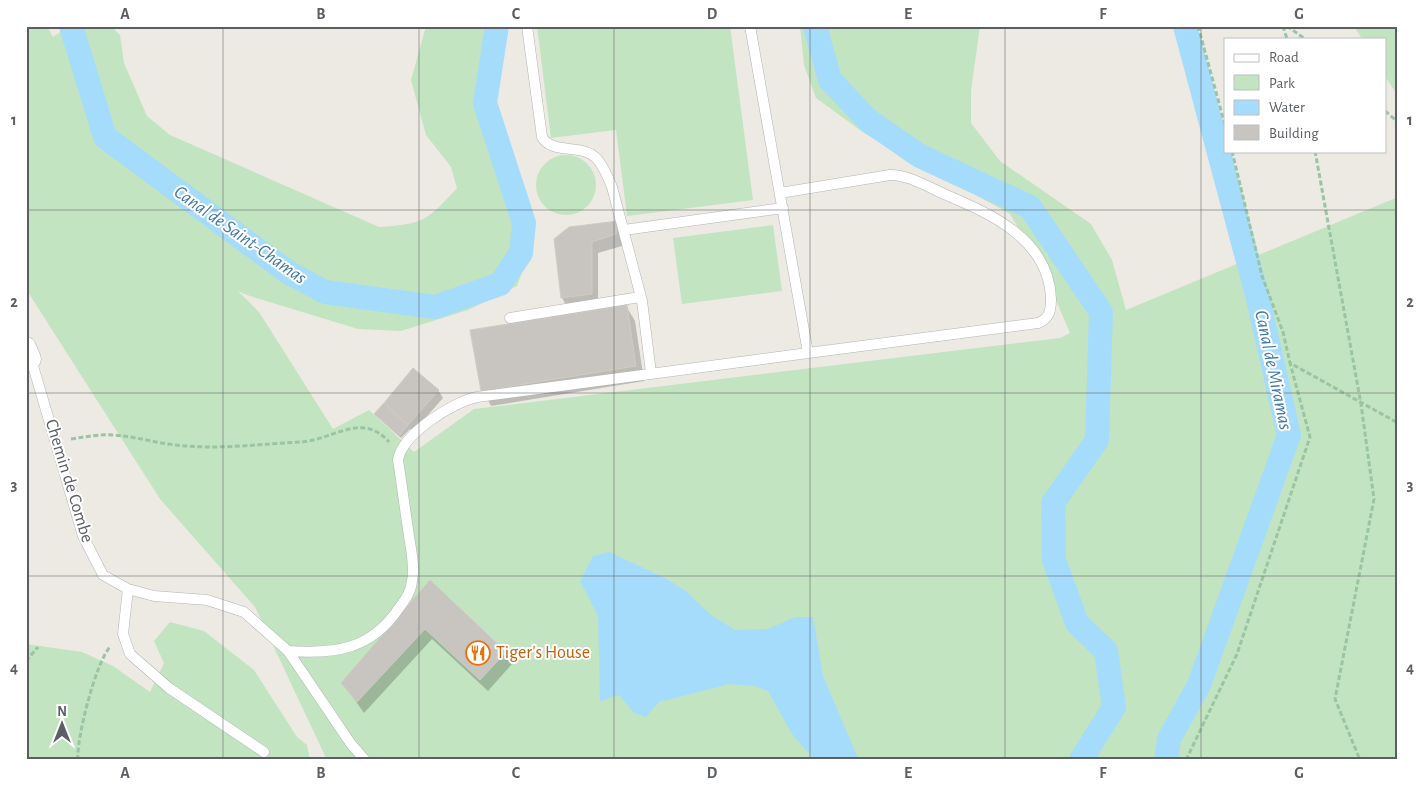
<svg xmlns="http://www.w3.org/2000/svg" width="1424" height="786" font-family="'Alegreya Sans',sans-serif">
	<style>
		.green { fill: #c3e4c0 }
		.water { fill: #a5dcfb }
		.shadow { fill: #0003 }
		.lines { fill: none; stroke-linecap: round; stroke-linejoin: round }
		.canal { stroke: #a5dcfb; stroke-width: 24 }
		.building { fill: #c8c5c0; stroke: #d1cbc1 }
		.lane-casing { stroke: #b0b4b7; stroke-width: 11 }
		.street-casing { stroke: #b0b4b7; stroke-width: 21 }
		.path { stroke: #9ac4a3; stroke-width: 3; stroke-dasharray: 5 2.5; stroke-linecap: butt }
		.lane { stroke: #fff; stroke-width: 10 }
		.street { stroke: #fff; stroke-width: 20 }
		.grid { fill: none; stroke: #5b5f63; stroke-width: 1; stroke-opacity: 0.55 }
		.labels { text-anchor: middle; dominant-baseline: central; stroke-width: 4; stroke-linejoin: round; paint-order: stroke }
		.street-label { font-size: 18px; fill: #5b5f63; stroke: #fff }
		.food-label { font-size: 18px; fill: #c56008; stroke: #fff; text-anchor: start }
		.water-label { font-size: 19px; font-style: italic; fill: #4178a3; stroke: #fff }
		.neatline { fill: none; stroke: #5b5f63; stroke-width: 2 }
		.grid-label { font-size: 16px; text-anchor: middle; font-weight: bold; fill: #5b5f63 }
	</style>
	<rect width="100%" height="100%" fill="#edeae3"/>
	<path class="green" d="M26 26H47L53 37 70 26H111L120 35 124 63 147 116 170 135 379 227C424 224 427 221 457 188L451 167 426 135 411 80 426 26H487L480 104 532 233 529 253 517 286 468 310 401 331 358 329 247 295 238 291 259 312 333 429 369 410 414 452 474 409 1060 338 1070 333 1046 277 1010 214 864 133 816 98 804 65 800 26H980L971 91V123L1000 161 1091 224 1112 260 1126 310 1398 197V760H327L255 607 160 499 26 289Z
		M537 26H730L753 200 627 216 616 130 551 138Z
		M1354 26H1398V96L1385 76V39H1362Z
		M536 185a30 30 0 1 1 60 0a30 30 0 1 1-60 0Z
		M773 225 782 291 682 304 673 238Z
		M170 622 204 631 254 670 297 737 307 745 310 760H26V644L82 652 113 666 150 692 164 663 154 641Z"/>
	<path class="water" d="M609 552 663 577 686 591 711 615 735 630 768 629 795 617H813L823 676 858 758 815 760 792 734 768 691 754 686 729 684 659 702 646 717 634 713 619 695 600 701 598 616 580 581 593 556Z"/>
	<path class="shadow" d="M617 222 624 234 622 246 598 253V305L569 310 562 298 556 239Z
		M626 306 635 321 644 381 491 406 483 391Z
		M438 390 443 398 413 432 410 429 401 438 375 414Z
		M430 582 505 653 512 664 488 691 432 639 364 713 343 683Z"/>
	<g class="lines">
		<path class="canal" d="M71 26 105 137 289 273 325 292 435 307 500 284 521 253 524 223 485 103 497 26
			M815 26 830 80 869 121 920 156 1030 207 1101 312 1097 440 1053 503 1054 560 1077 623 1106 651 1114 707 1081 760
			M1166 760 1169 739 1199 685 1289 435 1257 295 1185 26"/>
	</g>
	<path class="building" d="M618 221 616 234 592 242V294L561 298 554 239 569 227Z
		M627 305 636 366 481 391 470 330Z
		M413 368 439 390 408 425 384 403Z
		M384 403 408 425 399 436 374 414Z
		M430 580 506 652 480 680 425 629 357 702 341 683Z"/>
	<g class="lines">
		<g class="lane-casing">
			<path id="lane" d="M527 26 542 137C552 155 583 143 597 159 604 167 608 177 612 187L642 301 651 373
				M780 193 890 175C909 175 926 186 944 194 991 214 1049 239 1051 299 1051 311 1049 319 1038 323L808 353
				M624 230 783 208
				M510 318 640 297
				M31 359 83 536 103 575 128 589 154 596 207 600 244 612 288 651 351 744 365 760
				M128 589 123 634 130 654 169 688 264 752
				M288 651C335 654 371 650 399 608 405 600 411 592 412 581 415 567 411 550 409 536 405 510 402 485 398 460 402 434 453 402 477 397L808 353 750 26"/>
		</g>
		<g class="street-casing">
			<path id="street" d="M26 347 31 359"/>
		</g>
		<path class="path" d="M1198 26 1225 125
			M1283 26 1287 39
			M1287 26 1305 39
			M1385 111 1398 122
			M1232 151 1262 276 1283 332 1290 363
			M1315 151 1361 404 1374 499 1335 699 1360 760
			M71 439C85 437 99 434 112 435 134 436 155 443 176 445 216 450 261 444 301 442 333 440 362 411 389 442
			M26 661 38 647
			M26 758 34 760
			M78 760C76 739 96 662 110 647
			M1186 760 1237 654 1310 437 1290 363 1398 423"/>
		<use href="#lane" class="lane"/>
		<use href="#street" class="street"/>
	</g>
	<path class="grid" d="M223 26V760M419 26V760M614 26V760M810 26V760M1005 26V760M1201 26V760M26 210H1398M26 393H1398M26 576H1398"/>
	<defs>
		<g id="restaurant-ring" transform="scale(1.25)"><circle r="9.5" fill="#fff" stroke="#e8710a" stroke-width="1.5"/><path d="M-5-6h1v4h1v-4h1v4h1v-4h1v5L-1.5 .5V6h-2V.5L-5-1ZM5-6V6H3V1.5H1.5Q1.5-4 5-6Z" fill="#e8710a"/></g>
	</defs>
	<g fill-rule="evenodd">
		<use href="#restaurant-ring" x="478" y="653"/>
	</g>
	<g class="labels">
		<g class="street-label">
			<text transform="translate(69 481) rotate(73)">Chemin de Combe</text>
		</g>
		<g class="food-label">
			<text x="496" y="653">Tiger's House</text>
		</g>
		<g class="water-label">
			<text transform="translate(240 235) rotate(35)">Canal de Saint-Chamas</text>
			<text transform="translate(1273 370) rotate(78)">Canal de Miramas</text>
		</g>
	</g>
	<rect width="1424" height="786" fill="none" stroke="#ffffff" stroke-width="55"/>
	<rect x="1224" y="38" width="162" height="115" fill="#ffffff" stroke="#bdbfc1"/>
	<rect x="1234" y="54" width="25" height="8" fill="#ffffff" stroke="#bdbfc1"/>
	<text x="1269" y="62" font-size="15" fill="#5b5f63">Road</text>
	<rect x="1234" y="75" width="25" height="15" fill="#c3e4c0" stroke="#bdbfc1"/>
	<text x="1269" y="88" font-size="15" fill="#5b5f63">Park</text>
	<rect x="1234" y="100" width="25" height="15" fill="#a5dcfb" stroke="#bdbfc1"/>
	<text x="1269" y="112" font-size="15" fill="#5b5f63">Water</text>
	<rect x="1234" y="125" width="25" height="15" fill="#c8c5c0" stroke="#bdbfc1"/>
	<text x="1269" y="138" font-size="15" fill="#5b5f63">Building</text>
	<g transform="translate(62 724)" stroke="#ffffff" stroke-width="4" paint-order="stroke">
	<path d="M0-4L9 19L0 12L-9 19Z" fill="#5b5f63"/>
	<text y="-8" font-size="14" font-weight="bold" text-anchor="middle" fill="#5b5f63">N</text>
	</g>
	<rect x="28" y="28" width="1368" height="730" class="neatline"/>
	<g class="grid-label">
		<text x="125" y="19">A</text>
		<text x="321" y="19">B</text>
		<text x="516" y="19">C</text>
		<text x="712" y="19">D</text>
		<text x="908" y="19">E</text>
		<text x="1103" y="19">F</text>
		<text x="1299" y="19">G</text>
		<text x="14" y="125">1</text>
		<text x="1410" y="125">1</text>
		<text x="14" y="307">2</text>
		<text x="1410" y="307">2</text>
		<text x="14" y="490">3</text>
		<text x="1410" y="490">3</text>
		<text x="14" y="673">4</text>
		<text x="1410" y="673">4</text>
		<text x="125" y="778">A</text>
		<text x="321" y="778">B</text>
		<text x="516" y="778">C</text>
		<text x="712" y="778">D</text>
		<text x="908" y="778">E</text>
		<text x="1103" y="778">F</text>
		<text x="1299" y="778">G</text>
	</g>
</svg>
